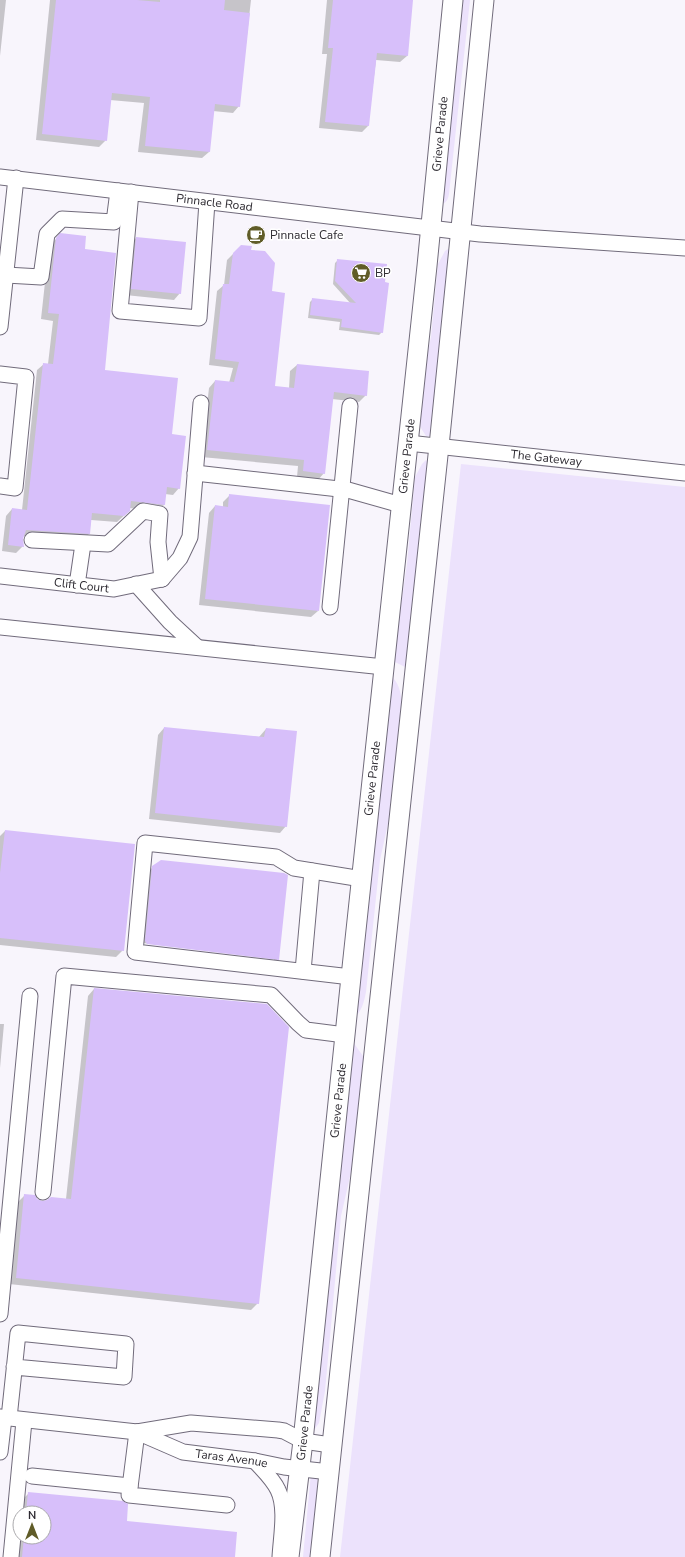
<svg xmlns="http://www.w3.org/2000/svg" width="685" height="1557" font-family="'Nunito Sans',sans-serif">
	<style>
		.green { fill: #ece2fc }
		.shadow { fill: #0003; fill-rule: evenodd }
		.building { fill: #d7bffa }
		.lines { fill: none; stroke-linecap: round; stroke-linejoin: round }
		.minor-casing { stroke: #716b7b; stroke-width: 17 }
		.major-casing { stroke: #716b7b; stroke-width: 21 }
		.minor { stroke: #fff; stroke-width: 15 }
		.major { stroke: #fff; stroke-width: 19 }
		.labels { text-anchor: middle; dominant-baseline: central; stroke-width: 3; stroke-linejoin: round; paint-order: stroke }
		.street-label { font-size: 12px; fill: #2d2a31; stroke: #fff }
		.poi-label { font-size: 12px; fill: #2d2a31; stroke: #fff; text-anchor: start }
	</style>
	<rect width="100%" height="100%" fill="#f8f5fc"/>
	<path class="green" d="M459 0H470L449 194C448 199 447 203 441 204Z
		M448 249 450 252 431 433 430 436H426L419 425 418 401 431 337 438 264 445 251Z
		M426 460 428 463 407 668 397 663 390 660 399 618 407 564 415 477 422 464Z
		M461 464 685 487V1557H340Z
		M390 675C399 682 401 693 402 704L392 805 380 860 366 992C364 1002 362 1011 354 1018Z
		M353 1042 363 1056 365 1066 354 1159 341 1216 325 1391 319 1423 314 1430Z
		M311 1473 317 1476 319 1495 313 1557H303Z"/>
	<path class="shadow" d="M0 0H6L0 56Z
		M50 0H251L239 106 233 113 213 111 209 152 202 158 138 152 144 103 110 100 106 140 99 147 36 140Z
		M327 0H412L407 56 400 62 376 60 368 126 362 132 319 128 327 54H322Z
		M61 234 84 250 104 371 171 435 179 488 173 495 165 494 164 505 157 511 129 508V511L117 522 91 520 89 534 82 540 23 536V546L16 553 2 551 6 516 12 509 22 510 37 370 44 364H48L53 321 41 319 49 246Z
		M136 238 180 293 174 300 125 295 130 245Z
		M250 251 271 292 273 387 289 389 290 371 297 365 368 372 366 395 359 402 332 399 324 473 318 480 297 477 298 466 201 457 209 388 215 381 229 383 233 368 209 365 217 291 224 285 227 260 234 253Z
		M338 260 382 332 379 335 339 330 340 322 308 318 310 302 313 299 351 304 333 284 335 263Z
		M230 495 318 611 311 617 199 605 209 513 215 506 223 507V502Z
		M164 728 259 737 266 729 286 826 280 833 149 819 158 735Z
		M5 831 123 950 116 957 0 945V836Z
		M153 867 278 959 272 966 141 951 146 874ZM143 943 274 958V960L142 945Z
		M94 989 258 1303 251 1310 9 1284 18 1202 25 1195 42 1202 66 1199 88 996Z
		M0 1024H4L0 1068Z
		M29 1493 126 1522 234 1557H18L20 1537H44V1513H22L24 1498Z"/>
	<path class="building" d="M56 0H137L160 2V0H225L224 10 250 13 240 107 215 104 210 152 145 146 150 97 112 93 107 141 42 134Z
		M333 0H413L408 56 377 53 369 126 325 122 333 48H328Z
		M60 233 86 236 85 249 116 253 105 370 178 378 172 434 186 436 180 489 167 487 165 505 131 501 130 511 124 516 92 513 90 534 26 530 23 539 24 547 8 545 12 508 27 510 43 363 53 364 59 314 48 313 56 238Z
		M136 237 186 242 181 294 131 289Z
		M241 245 252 246 251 250 265 251 275 263 272 291 285 293 275 386 294 388 297 364 369 371 367 396 334 392 325 474 303 471 304 460 207 450 215 380 234 382 239 362 215 359 223 284H229L233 253Z
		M337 259 387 264 385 282 389 283 383 333 341 327 342 319 310 315 312 298 356 303 335 281Z
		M229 494 330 505 319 611 205 599 215 505 228 507Z
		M164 727 264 737 266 728 297 731 287 827 155 813Z
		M5 830 135 844 124 951 0 938V873Z
		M161 860 284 873 288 875 279 960 147 944 145 941 152 866Z
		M94 988 267 1004 289 1027 259 1304 16 1278 24 1194 35 1195 37 1199 42 1201 47 1200 51 1197 71 1199Z
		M28 1492 123 1501 128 1504 127 1521 237 1532 235 1557H22L24 1537H44V1513H26Z"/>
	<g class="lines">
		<g class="minor-casing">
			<g id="minor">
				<path id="s1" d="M0 177 480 234 685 248"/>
				<path d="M131 192 120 311 199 318 207 202"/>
				<path d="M6 275 41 277 47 234 62 219 114 222 118 191"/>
				<path d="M0 327 16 178"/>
				<path d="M0 374 26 377 15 488 0 486"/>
				<path id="s2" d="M408 443 685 473"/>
				<path d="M195 473 348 490 401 505"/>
				<path d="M32 540 108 544 143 511 160 514 158 542 162 579"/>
				<path id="s3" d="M0 576 114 589 162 579"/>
				<path d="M162 579 180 558 190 537 201 403"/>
				<path d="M136 584 170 622 197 647"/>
				<path d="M77 585 83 544"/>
				<path d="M330 607 350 406"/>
				<path d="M0 627 384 667"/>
				<path d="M303 971 312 871"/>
				<path d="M351 977 135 952 145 843 276 857 294 868 362 879"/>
				<path d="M43 1192 64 976 271 995 298 1023 306 1030 345 1035"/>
				<path d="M0 1314 30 996"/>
				<path d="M0 1417 137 1432 191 1423 278 1430 284 1431 303 1441 331 1445"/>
				<path d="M9 1418 18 1333 126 1344 124 1377 14 1367"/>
				<path id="s4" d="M137 1432 183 1452 255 1461 284 1467 330 1472"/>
				<path d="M137 1432 129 1495 227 1505"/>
				<path d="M0 1452 4 1418"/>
				<path d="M255 1461C263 1470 273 1479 278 1490 287 1508 281 1537 280 1557"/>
				<path d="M32 1476 130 1486"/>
				<path d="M11 1557 24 1421"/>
			</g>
		</g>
		<g class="major-casing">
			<g id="major">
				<path id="s5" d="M289 1557 303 1441 351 977 427 266 453 0"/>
				<path d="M320 1557 439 446 484 0"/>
			</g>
		</g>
		<use href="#minor" class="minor"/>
		<use href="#major" class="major"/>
	</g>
	<defs>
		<g id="cafe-disc" transform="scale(1)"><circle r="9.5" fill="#605c28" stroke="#fff"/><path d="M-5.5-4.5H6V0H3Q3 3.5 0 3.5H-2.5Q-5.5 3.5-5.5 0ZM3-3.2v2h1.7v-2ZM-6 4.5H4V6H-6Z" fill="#fff"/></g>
		<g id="supermarket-disc" transform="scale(1)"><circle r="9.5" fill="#605c28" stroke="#fff"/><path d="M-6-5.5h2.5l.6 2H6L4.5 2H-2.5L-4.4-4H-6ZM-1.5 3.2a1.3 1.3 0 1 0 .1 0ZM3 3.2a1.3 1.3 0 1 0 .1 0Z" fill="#fff"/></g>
	</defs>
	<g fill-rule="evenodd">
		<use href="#cafe-disc" x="256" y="235"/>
		<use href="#supermarket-disc" x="361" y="273"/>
	</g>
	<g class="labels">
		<g class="street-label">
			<text stroke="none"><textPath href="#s5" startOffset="1431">Grieve Parade</textPath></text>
			<text stroke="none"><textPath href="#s1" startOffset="216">Pinnacle Road</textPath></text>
			<text stroke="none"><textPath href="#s5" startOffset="1107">Grieve Parade</textPath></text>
			<text stroke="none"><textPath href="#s2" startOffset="139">The Gateway</textPath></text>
			<text stroke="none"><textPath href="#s3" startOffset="82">Clift Court</textPath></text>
			<text stroke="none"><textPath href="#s5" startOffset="783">Grieve Parade</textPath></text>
			<text stroke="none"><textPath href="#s5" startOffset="459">Grieve Parade</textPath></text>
			<text stroke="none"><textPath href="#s5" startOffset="135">Grieve Parade</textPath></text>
			<text stroke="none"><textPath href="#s4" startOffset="99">Taras Avenue</textPath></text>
		</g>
		<g class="poi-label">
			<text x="270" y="235">Pinnacle Cafe</text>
			<text x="375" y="273">BP</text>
		</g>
	</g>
	<g transform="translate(32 1525)"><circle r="19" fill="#ffffff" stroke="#abaaad"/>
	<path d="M0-3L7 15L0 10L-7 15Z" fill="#605c28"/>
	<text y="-6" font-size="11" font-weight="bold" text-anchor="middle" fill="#2d2a31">N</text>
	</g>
</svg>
